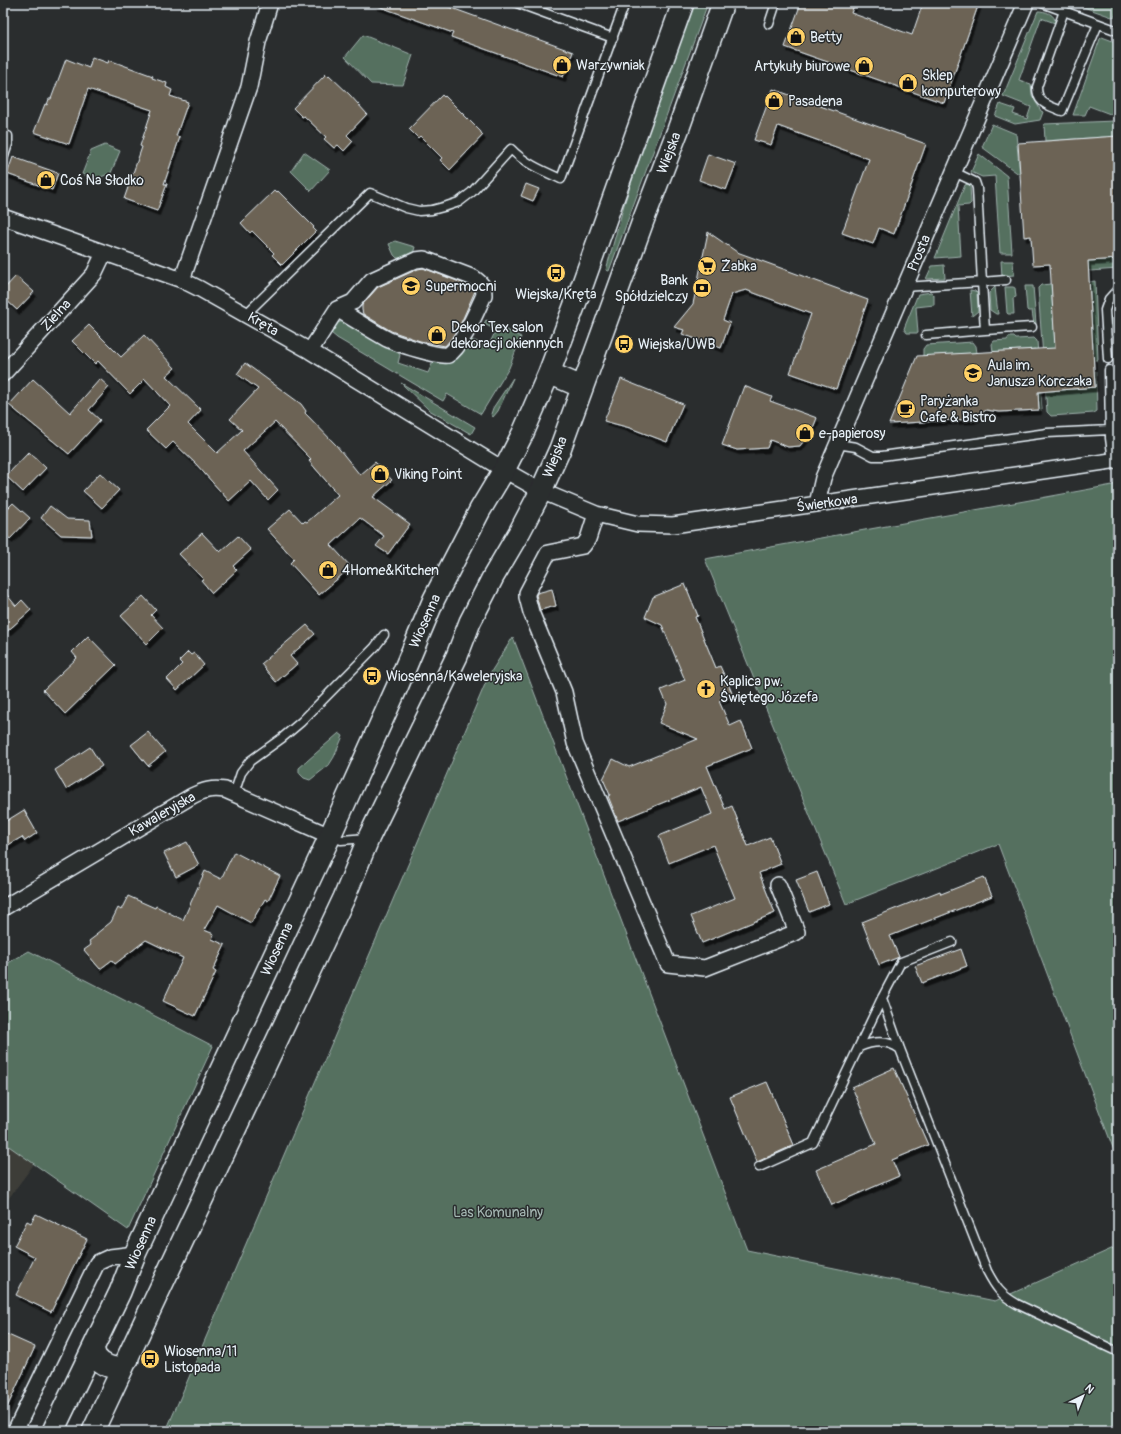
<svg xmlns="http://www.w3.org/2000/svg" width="1121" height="1434" font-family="Pangolin,sans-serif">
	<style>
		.built { fill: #3e3e39 }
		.green { fill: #54705f; stroke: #9eb0ac }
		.building { fill: #6c6454; stroke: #e8f1f8; filter: url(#shadow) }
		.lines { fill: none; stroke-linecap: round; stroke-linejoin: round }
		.lane-casing { stroke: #e8f1f8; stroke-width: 11 }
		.street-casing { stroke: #e8f1f8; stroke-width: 18 }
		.secondary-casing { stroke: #e8f1f8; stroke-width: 24 }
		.lane { stroke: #2a2d2e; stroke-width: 8 }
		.street { stroke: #2a2d2e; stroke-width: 15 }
		.secondary { stroke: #2a2d2e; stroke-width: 21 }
		.labels { text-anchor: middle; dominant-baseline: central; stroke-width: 3; stroke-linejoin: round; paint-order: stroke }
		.poi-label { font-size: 14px; fill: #e8f1f8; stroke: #2a2d2e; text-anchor: start }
		.street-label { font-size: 14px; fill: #e8f1f8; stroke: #2a2d2e }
		.park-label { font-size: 14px; fill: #a5b7b3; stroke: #2a2d2e }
	</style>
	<defs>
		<filter id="shadow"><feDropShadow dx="2.5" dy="4.5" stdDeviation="0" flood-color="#0009"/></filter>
	</defs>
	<rect width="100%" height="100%" fill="#2a2d2e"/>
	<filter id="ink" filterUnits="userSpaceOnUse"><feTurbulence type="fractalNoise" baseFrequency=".025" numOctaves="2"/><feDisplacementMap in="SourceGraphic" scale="8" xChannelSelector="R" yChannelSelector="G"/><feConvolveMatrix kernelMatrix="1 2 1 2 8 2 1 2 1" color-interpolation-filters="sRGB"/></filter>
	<g filter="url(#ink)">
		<path class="built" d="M3 1142 34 1164 3 1206Z"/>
		<path class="green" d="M695 3H708L609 271 606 270 624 205 651 123Z
			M1072 3H1118V8L1115 16 1112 17Z
			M1038 11C1045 11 1056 14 1055 23L1041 18 1019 80 1031 84 1032 95 1041 111 1043 112 1040 120 1015 124 995 116 1000 104 1015 109 1013 114 1027 119 1031 107 1003 96Z
			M363 35 413 55 403 85 371 84 345 57Z
			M1102 37 1118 43V117L1089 106 1085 115H1073L1100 39Z
			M1114 121 1118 123V136L1045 141 1044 124Z
			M992 124 1016 134 1020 175 982 147Z
			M105 145 120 151 111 173 96 179 82 174 91 151Z
			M304 152 330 170 311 191 291 171Z
			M979 154 1007 176 1012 253H1000L995 176 982 177 971 172Z
			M968 184 970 186 971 203 969 205 958 206 961 256 935 258 965 185Z
			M395 241 415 247 413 254 402 258H397L394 255 389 244Z
			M1118 259V269L1090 271 1087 269V261Z
			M1001 261H1013L1014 275 1002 276Z
			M944 265 945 278 926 279 932 266Z
			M1095 281 1098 360H1093L1089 282Z
			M1051 284 1058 390 1095 387 1094 372 1096 371 1097 411 1094 413 1051 416 1047 412 1038 288 1041 285Z
			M1025 286H1033L1036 324H1034L1032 311H1028L1027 310Z
			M995 287 998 314H996L990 310 989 293Z
			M1005 287H1013L1015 288 1016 297 1013 298 1014 314H1008L1007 313Z
			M970 290 975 291 977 293 978 311 972 316Z
			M931 292 934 295V305L916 307 918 333H907L904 329 905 326 918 294Z
			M1111 317H1118V334L1111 325Z
			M486 320 521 337 509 368 481 414 447 394 443 401 337 338 331 333 337 323 344 321 397 351 400 355 398 363 428 373 432 364 435 362H440L470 340 475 341 488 347 496 330 484 324Z
			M1009 337H1014L1016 339 1034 338 1037 341 1042 410H1039L1035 349 993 352 992 344 994 341 1007 340Z
			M973 342 976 346 977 353 923 356V349L926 345Z
			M513 378 498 411 493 417 491 414 493 408Z
			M401 383 475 427 471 434 429 410Z
			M1118 484V1161L998 844 846 904 705 559Z
			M513 637 747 1250 995 1301 1118 1246V1425L1104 1431H166L489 675Z
			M339 733 343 736 334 757 329 765 310 780 304 778 299 773V768Z
			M29 951 213 1046 128 1230 3 1142V966Z"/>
		<path class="building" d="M375 3H438L573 52 563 77 451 37 453 33 375 5Z
			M801 3H855L851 13 912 35 923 3H979L944 103 785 47Z
			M92 57 108 63 109 60 153 76 152 78 167 83 166 87 172 90 170 96 188 102 176 136 180 137 164 184H167L157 211 124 199 142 147 140 146 152 110 88 89 69 144 34 132 45 104 47 105 49 99H51L66 59 89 68Z
			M326 74 328 76 329 75 350 95 367 114 347 135 353 141 344 151 338 145 334 148 324 139 326 137 304 116 302 117 293 108Z
			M773 89 926 144 894 234 879 228 873 244 842 233 869 159 778 126 771 145 754 140Z
			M442 95 444 97 445 96 481 132V133L483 135 450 170 440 160 442 158 420 136 418 138 409 129Z
			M1118 136V259L1088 261 1095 387 1038 392 1039 410 999 412 986 410 977 417 972 419 889 424 917 356 1055 348 1050 264 1033 265 1031 236 1024 237 1018 143Z
			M708 154 736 164 726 190 699 180Z
			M13 157 58 173 52 190 7 174Z
			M526 184 539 189 533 201 521 196Z
			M275 190 277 192 278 191 314 227 313 228 316 231 282 265 272 255 274 253 252 231 250 233 241 223Z
			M708 232 737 252 868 300 836 389 790 373 811 314 746 290 732 294 723 320 730 323 721 348 682 334 684 330 674 327 693 304Z
			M423 268 470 286 475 291 461 323 451 339 445 346 420 341 391 331 363 314 362 310V305L378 287 418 269Z
			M16 276 34 292 17 310 3 297V290Z
			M89 325 121 357 144 335 175 368 166 376 201 410 188 424 217 453 242 430 230 419 258 389 237 374 245 363 301 404 306 411 305 413 336 445 360 475 375 462 392 480 373 497 410 524 388 554 376 546 384 536 360 518 331 545 351 567 319 595 290 563 294 559 267 529 290 509 303 523 305 521 307 522 338 495 309 461 311 459 275 422 243 451 278 490 268 500 251 481 229 501 196 464 173 442 166 449 146 430 170 406 145 379 130 394 98 361 95 364 72 341Z
			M33 379 70 413 100 379 109 387 89 410 100 420 69 454 9 405Z
			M621 379 683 404 667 442 630 428 604 421Z
			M744 386 772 397 770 401 817 418 813 428 800 446 788 447 770 440 767 448 737 450 722 445Z
			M29 452 46 468 23 492 6 476Z
			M100 473 119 490 102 508 83 491Z
			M13 503 30 518 10 539 3 532V513Z
			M50 506 67 519 90 520 92 536 61 535 41 518Z
			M202 533 220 552 238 536 251 550 233 566 237 570 212 593 201 580 203 579 179 554Z
			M685 584 698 616 695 617 716 668 720 666 733 695 719 701 730 726 741 721 752 748 707 766 725 809 732 806 748 846 770 837 781 864 759 873 775 913 702 943 691 916 735 898 713 845 669 863 659 836 712 814 701 787 618 821 608 796 610 795 603 779 613 759 629 767 698 739 659 723 667 704 661 690 685 680 662 625 645 617 653 597Z
			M552 589 556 606 540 610 536 595 537 593Z
			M3 590 16 606 22 600 31 610 3 635Z
			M143 596 156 610 151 615 163 628 147 644 121 616Z
			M307 625 315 634 290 656 297 664 276 682 261 664Z
			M88 636 116 665 65 714 43 690 77 658 72 652Z
			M188 652 191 655 194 653 204 665 177 690 167 679 182 664 179 661Z
			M148 732 165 752 148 766 131 745Z
			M90 747 102 766 66 789 55 770Z
			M24 810 37 833 25 841 22 837 3 848V823Z
			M187 842 199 865 176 877 164 853Z
			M234 852 280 876 268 901 265 899 251 923 218 905 204 930 214 934 212 939 225 945 213 970 216 972 195 1016 163 1001 183 958 146 940 115 964 112 960 100 969 84 950 91 945 89 941 97 935 96 934 111 922 118 908 121 910 128 896 155 908 156 906 183 920 205 871 221 879Z
			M817 872 829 904 809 912 796 880Z
			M984 877 992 896 890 936 899 957 879 965 862 922 940 891 941 894Z
			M961 949 967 966 922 983 915 966Z
			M894 1068 928 1145 892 1160 899 1176 832 1205 816 1170 876 1144 852 1087Z
			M767 1082 794 1145 757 1162 730 1097Z
			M36 1214 87 1239 51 1312 16 1295 35 1257 14 1246 27 1221 31 1223Z
			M6 1334 35 1347 3 1416V1342Z"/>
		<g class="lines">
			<g class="lane-casing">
				<path id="lane" d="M517 3 613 38
					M1042 3 1118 31
					M1064 11 1037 87C1037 104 1048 105 1062 111L1098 24
					M769 24 776 3
					M3 159 8 144V136
					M954 172 975 182 977 188 982 282 1006 280
					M904 287 982 282 985 330 1032 327
					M246 314 370 193 406 208 419 211 432 210 447 206 459 202 472 192 511 149C524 163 543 171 561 179L625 3
					M926 335 985 330
					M1108 359 1105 310 1109 299 1118 289
					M1109 370 1110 438 1113 461
					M837 444 856 447 873 456H882L1047 433 1110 430
					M234 794 241 773 250 761 282 738 301 722 375 647 384 635
					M331 837 341 840 367 838
					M882 998 900 1049 987 1271C996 1288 1001 1295 1017 1304L1118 1352
					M859 1047C873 1041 887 1039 900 1049
					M759 1167 813 1143 882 998 901 962 952 942"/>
			</g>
			<g class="street-casing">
				<path id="street" d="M3 217 182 280 200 289 310 351 504 470 541 491 596 514 638 524 673 525 1118 460
					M182 280 249 87 258 42 270 3
					M310 351 337 309 353 302 372 280 416 260 424 259 474 278C481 283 484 286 484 295 477 310 462 347 448 355 441 358 395 343 387 339 370 330 354 319 337 309
					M3 374 94 274 104 253
					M817 504 823 478 1026 3
					M596 514 588 539 583 546 548 553 527 593V597L531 612 564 692 575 743 668 964 705 968 797 932 778 885
					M3 908 192 796C204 790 212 788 225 790L330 836
					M15 1431 97 1263 110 1257 135 1254"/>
			</g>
			<g class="secondary-casing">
				<path id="secondary" d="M549 373 582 387
					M93 1348C94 1351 95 1355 96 1357 101 1364 114 1371 122 1366 124 1364 126 1361 128 1359
					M53 1431 120 1292 135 1254 330 836 398 685 434 599 480 510 504 470 523 433 549 373 583 283 683 3
					M93 1431 344 898 369 837 457 656 470 622 493 577 520 531 541 491 560 449 643 221 678 130 723 3"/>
			</g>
			<use href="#lane" class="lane"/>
			<use href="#street" class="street"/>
			<use href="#secondary" class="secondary"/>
		</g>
	</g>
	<defs>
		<g id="shop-disc" transform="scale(1)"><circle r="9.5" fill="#ffd166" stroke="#2a2d2e"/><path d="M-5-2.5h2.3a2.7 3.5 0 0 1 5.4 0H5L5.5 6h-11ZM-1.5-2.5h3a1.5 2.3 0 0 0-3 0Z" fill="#111"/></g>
		<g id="supermarket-disc" transform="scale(1)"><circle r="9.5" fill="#ffd166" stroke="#2a2d2e"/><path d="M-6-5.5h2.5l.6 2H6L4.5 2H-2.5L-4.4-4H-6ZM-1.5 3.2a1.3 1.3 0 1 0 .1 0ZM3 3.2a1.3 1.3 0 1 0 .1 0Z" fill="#111"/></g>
		<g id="bus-disc" transform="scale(1)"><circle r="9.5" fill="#ffd166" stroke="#2a2d2e"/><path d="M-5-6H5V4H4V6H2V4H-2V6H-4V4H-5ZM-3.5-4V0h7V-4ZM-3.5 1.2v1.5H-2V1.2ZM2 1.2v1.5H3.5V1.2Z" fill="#111"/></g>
		<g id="school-disc" transform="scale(1)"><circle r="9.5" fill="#ffd166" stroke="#2a2d2e"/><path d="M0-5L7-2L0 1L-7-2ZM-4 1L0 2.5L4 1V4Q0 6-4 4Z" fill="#111"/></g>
		<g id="bank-disc" transform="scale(1)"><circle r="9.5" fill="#ffd166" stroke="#2a2d2e"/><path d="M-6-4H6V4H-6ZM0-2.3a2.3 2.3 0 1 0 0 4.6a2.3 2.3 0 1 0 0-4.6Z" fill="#111"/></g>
		<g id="university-disc" transform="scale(1)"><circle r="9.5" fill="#ffd166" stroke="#2a2d2e"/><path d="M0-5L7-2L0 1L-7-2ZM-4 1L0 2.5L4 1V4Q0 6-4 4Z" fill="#111"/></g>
		<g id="cafe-disc" transform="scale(1)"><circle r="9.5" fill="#ffd166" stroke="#2a2d2e"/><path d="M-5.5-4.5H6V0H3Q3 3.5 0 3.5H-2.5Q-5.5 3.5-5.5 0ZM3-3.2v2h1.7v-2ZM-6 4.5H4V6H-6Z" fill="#111"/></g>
		<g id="church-disc" transform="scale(1)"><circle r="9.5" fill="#ffd166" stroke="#2a2d2e"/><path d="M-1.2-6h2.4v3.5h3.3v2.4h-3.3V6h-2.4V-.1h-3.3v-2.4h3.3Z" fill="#111"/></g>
	</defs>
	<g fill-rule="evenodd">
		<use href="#shop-disc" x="796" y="37"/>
		<use href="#shop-disc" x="562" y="65"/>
		<use href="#shop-disc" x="864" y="66"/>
		<use href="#shop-disc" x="908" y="83"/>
		<use href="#shop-disc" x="774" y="101"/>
		<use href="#shop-disc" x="46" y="180"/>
		<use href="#supermarket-disc" x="707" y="266"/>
		<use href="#bus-disc" x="556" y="273"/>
		<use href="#school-disc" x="411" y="286"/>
		<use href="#bank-disc" x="702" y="288"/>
		<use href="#shop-disc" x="437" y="335"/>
		<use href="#bus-disc" x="624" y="344"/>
		<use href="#university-disc" x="973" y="373"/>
		<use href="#cafe-disc" x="906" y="409"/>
		<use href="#shop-disc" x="805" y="433"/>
		<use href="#shop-disc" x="380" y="474"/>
		<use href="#shop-disc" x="328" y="570"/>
		<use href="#bus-disc" x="372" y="676"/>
		<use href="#church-disc" x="706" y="689"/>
		<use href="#bus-disc" x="150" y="1359"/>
	</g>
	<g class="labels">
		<g class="poi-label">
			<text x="810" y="37">Betty</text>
			<text x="576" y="65">Warzywniak</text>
			<text x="850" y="66" text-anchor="end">Artykuły biurowe</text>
			<text x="922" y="75">Sklep<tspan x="922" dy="16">komputerowy</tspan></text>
			<text x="788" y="101">Pasadena</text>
			<text x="60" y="180">Coś Na Słodko</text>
			<text x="721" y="266">Żabka</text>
			<text x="688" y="280" text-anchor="end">Bank<tspan x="688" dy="16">Spółdzielczy</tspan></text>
			<text x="425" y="286">Supermocni</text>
			<text x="556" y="294" text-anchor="middle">Wiejska/Kręta</text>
			<text x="451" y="327">Dekor Tex salon<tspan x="451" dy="16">dekoracji okiennych</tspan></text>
			<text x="638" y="344">Wiejska/UWB</text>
			<text x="987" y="365">Aula im.<tspan x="987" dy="16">Janusza Korczaka</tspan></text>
			<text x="920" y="401">Paryżanka<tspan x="920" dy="16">Cafe &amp; Bistro</tspan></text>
			<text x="819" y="433">e-papierosy</text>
			<text x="394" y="474">Viking Point</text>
			<text x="342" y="570">4Home&amp;Kitchen</text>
			<text x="386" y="676">Wiosenna/Kaweleryjska</text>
			<text x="720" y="681">Kaplica pw.<tspan x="720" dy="16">Świętego Józefa</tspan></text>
			<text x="164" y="1351">Wiosenna/11<tspan x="164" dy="16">Listopada</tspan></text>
		</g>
		<g class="street-label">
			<text transform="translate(669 153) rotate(-69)">Wiejska</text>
			<text transform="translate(919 253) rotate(-67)">Prosta</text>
			<text transform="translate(56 315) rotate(-48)">Zielna</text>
			<text transform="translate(263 324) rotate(30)">Kręta</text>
			<text transform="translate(555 457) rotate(-68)">Wiejska</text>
			<text transform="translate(827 503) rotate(-8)">Świerkowa</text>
			<text transform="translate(425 621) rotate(-66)">Wiosenna</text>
			<text transform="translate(162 814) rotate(-30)">Kawaleryjska</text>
			<text transform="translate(277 949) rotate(-65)">Wiosenna</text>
			<text transform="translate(141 1243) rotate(-66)">Wiosenna</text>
		</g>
		<g class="park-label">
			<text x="498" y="1212">Las Komunalny</text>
		</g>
	</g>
	<rect width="1121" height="1434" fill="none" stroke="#2a2d2e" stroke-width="16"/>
	<rect x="8" y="8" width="1105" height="1418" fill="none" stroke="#e8f1f8" stroke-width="1.5" filter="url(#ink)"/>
	<g transform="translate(1083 1396) rotate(43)" stroke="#2a2d2e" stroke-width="3" paint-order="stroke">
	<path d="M0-3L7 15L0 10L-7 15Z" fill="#e8f1f8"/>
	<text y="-6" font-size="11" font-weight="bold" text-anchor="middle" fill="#e8f1f8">N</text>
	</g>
</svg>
